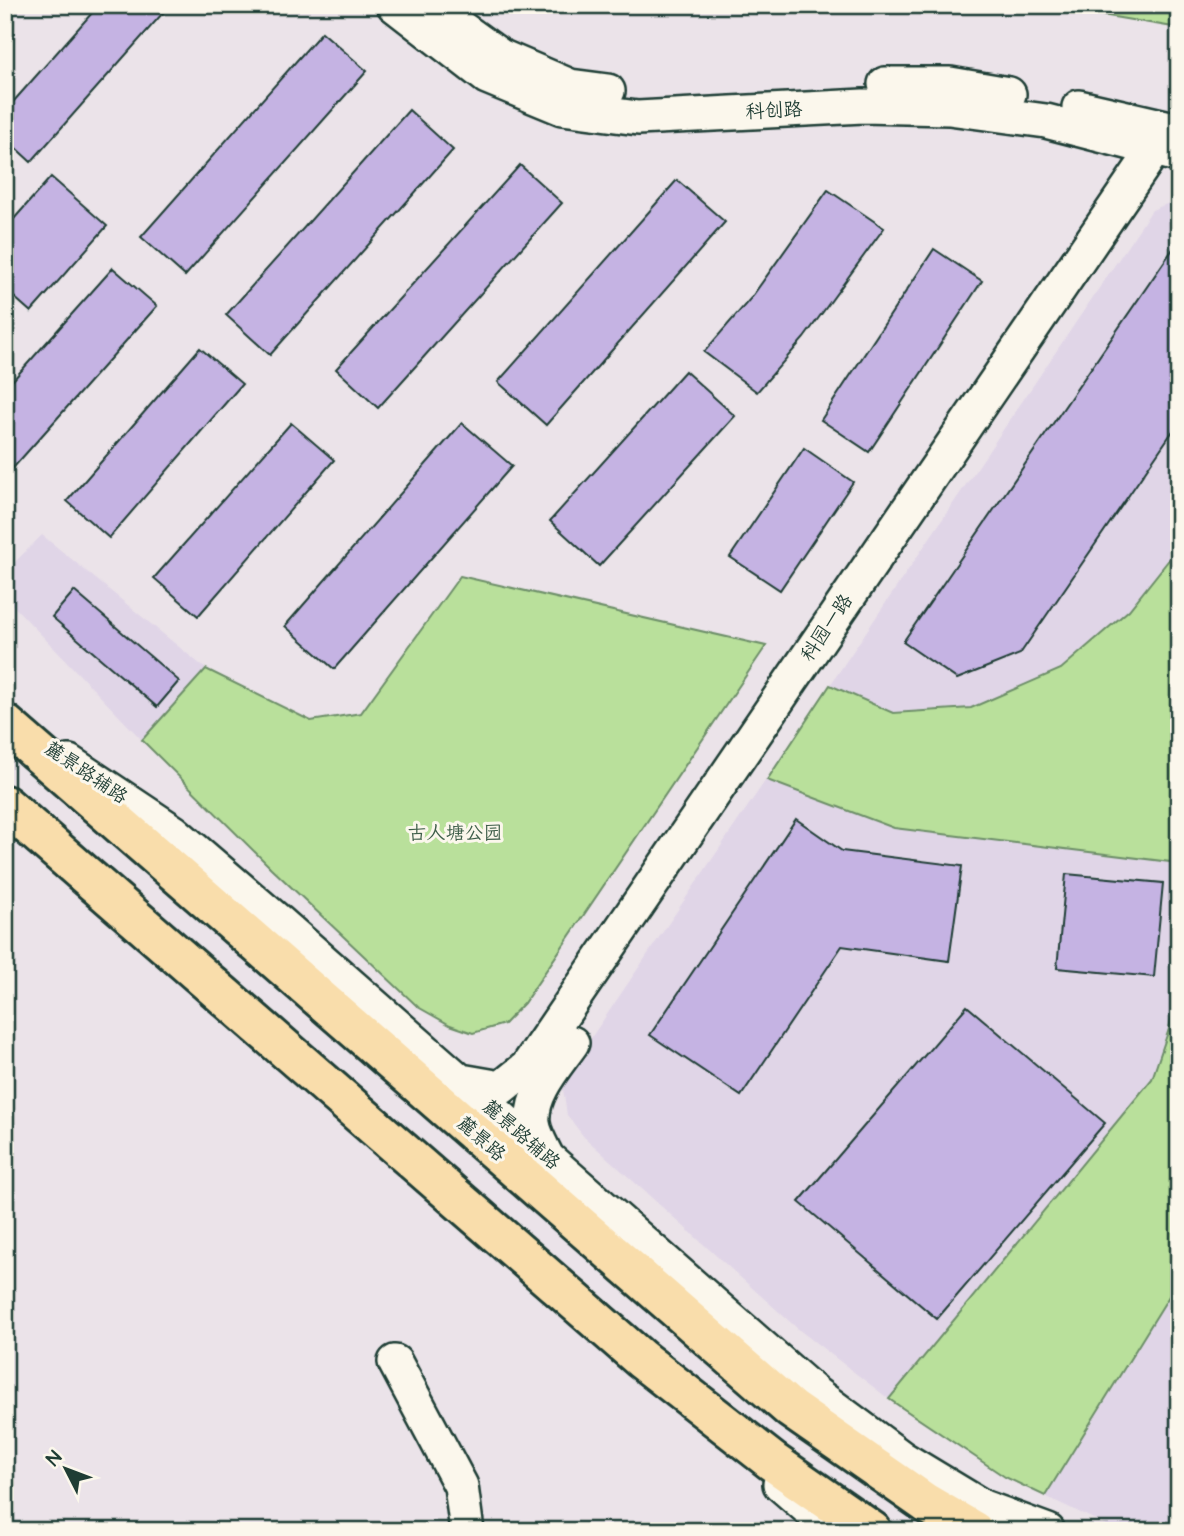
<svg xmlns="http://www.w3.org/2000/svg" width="1184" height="1536" font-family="'Architects Daughter','LXGW WenKai TC',sans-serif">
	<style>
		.built { fill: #e0d5e7 }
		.green { fill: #b9e09b; stroke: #6c8e68; stroke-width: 2 }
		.building { fill: #c5b3e3; stroke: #1f3d34; stroke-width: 2 }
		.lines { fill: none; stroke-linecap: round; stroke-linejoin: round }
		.minor-casing { stroke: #1f3d34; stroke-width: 38 }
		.highway-casing { stroke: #1f3d34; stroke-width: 44 }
		.minor { stroke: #fbf7ec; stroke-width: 33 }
		.highway { stroke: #f9ddab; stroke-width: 38 }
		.labels { text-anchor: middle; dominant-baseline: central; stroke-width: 6; stroke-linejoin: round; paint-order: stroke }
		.street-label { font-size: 19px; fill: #1f3d34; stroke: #fbf7ec }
		.park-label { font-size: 19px; fill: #3e5e49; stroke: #fbf7ec }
	</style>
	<rect width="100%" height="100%" fill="#ebe3e9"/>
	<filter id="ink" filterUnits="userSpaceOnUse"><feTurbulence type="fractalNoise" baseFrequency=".0143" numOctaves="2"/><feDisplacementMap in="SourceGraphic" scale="14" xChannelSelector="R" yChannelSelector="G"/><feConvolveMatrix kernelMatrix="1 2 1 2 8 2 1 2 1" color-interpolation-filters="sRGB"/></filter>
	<g filter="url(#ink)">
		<path class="built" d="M1179 199V1531H1119L1005 1477 889 1399 798 1329 584 1137 567 1115 563 1089 570 1069 1152 210Z
			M42 535 206 669 142 740 5 597V572Z"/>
		<path class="green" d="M1043 5H1179V28Z
			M1179 547V863L894 828 767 780 830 685 893 713 971 708 1061 669 1129 610Z
			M460 576 766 646 524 1003 504 1024 473 1033 450 1025 418 1007 271 868 142 740 206 669 311 721 361 713Z
			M1179 981V1280L1045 1496 1005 1477 889 1399 1152 1079 1169 1029Z"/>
		<path class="building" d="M99 5H170L31 162 5 138V111Z
			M322 32 367 71 185 276 141 237Z
			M409 110 453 150 270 355 226 315Z
			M520 165 562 203 378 408 336 369Z
			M51 177 107 226 31 312 5 289V229Z
			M677 180 725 222 546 425 498 382Z
			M828 190 884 228 804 338 757 392 704 352 751 298Z
			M1179 240V422L1020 654 957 679 903 642Z
			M934 249 982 281 869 452 821 420Z
			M113 268 157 306 5 477V389Z
			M200 348 242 384 109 538 67 501Z
			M685 371 735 416 599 566 550 521Z
			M291 423 334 460 198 616 154 578Z
			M462 423 512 466 334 669 285 626Z
			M804 448 853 482 780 590 730 557Z
			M74 591 179 681 157 707 52 617Z
			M796 819 842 851 962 866 949 961 842 946 741 1096 650 1035Z
			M1066 874 1163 883 1154 977 1057 968Z
			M967 1006 1105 1123 937 1319 799 1202Z"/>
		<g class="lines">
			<g class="minor-casing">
				<path id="minor" d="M394 5 487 77 562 108 638 118 863 106 949 108 1046 121 1174 154
					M440 13 500 56 570 86 608 91
					M885 84H950L1009 94
					M1079 107 1179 130
					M69 762 174 832 279 922 816 1394 902 1458 983 1507 1048 1531
					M461 1081 501 1088 527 1067 1169 128
					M546 1155C541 1145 534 1133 533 1123 530 1094 556 1066 572 1043
					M395 1362 461 1486 467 1531
					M780 1484 834 1531"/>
			</g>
			<g class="highway-casing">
				<path id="highway" d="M5 724 791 1409 926 1503 974 1531
					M5 805 641 1359 773 1462 872 1531"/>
			</g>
			<use href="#minor" class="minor"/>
			<use href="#highway" class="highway"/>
		</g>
	</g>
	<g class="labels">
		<g class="street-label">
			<text transform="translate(774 111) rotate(-3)">科创路</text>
			<text transform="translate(827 628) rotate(-56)">科园一路</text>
			<text transform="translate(86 773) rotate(34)">麓景路辅路</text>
			<text transform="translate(521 1135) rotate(41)">麓景路辅路</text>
			<text transform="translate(481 1139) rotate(41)">麓景路</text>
		</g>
		<g class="park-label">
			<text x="455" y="833">古人塘公园</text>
		</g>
	</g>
	<rect width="1184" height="1536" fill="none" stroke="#fbf7ec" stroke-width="28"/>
	<rect x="14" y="14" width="1156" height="1508" fill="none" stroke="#1f3d34" stroke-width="2.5" filter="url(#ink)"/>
	<g transform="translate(66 1469) rotate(312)" stroke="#fbf7ec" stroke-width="5" paint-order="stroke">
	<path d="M0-5L12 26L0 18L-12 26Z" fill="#1f3d34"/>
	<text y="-10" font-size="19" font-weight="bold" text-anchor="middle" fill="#1f3d34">N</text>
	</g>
</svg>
